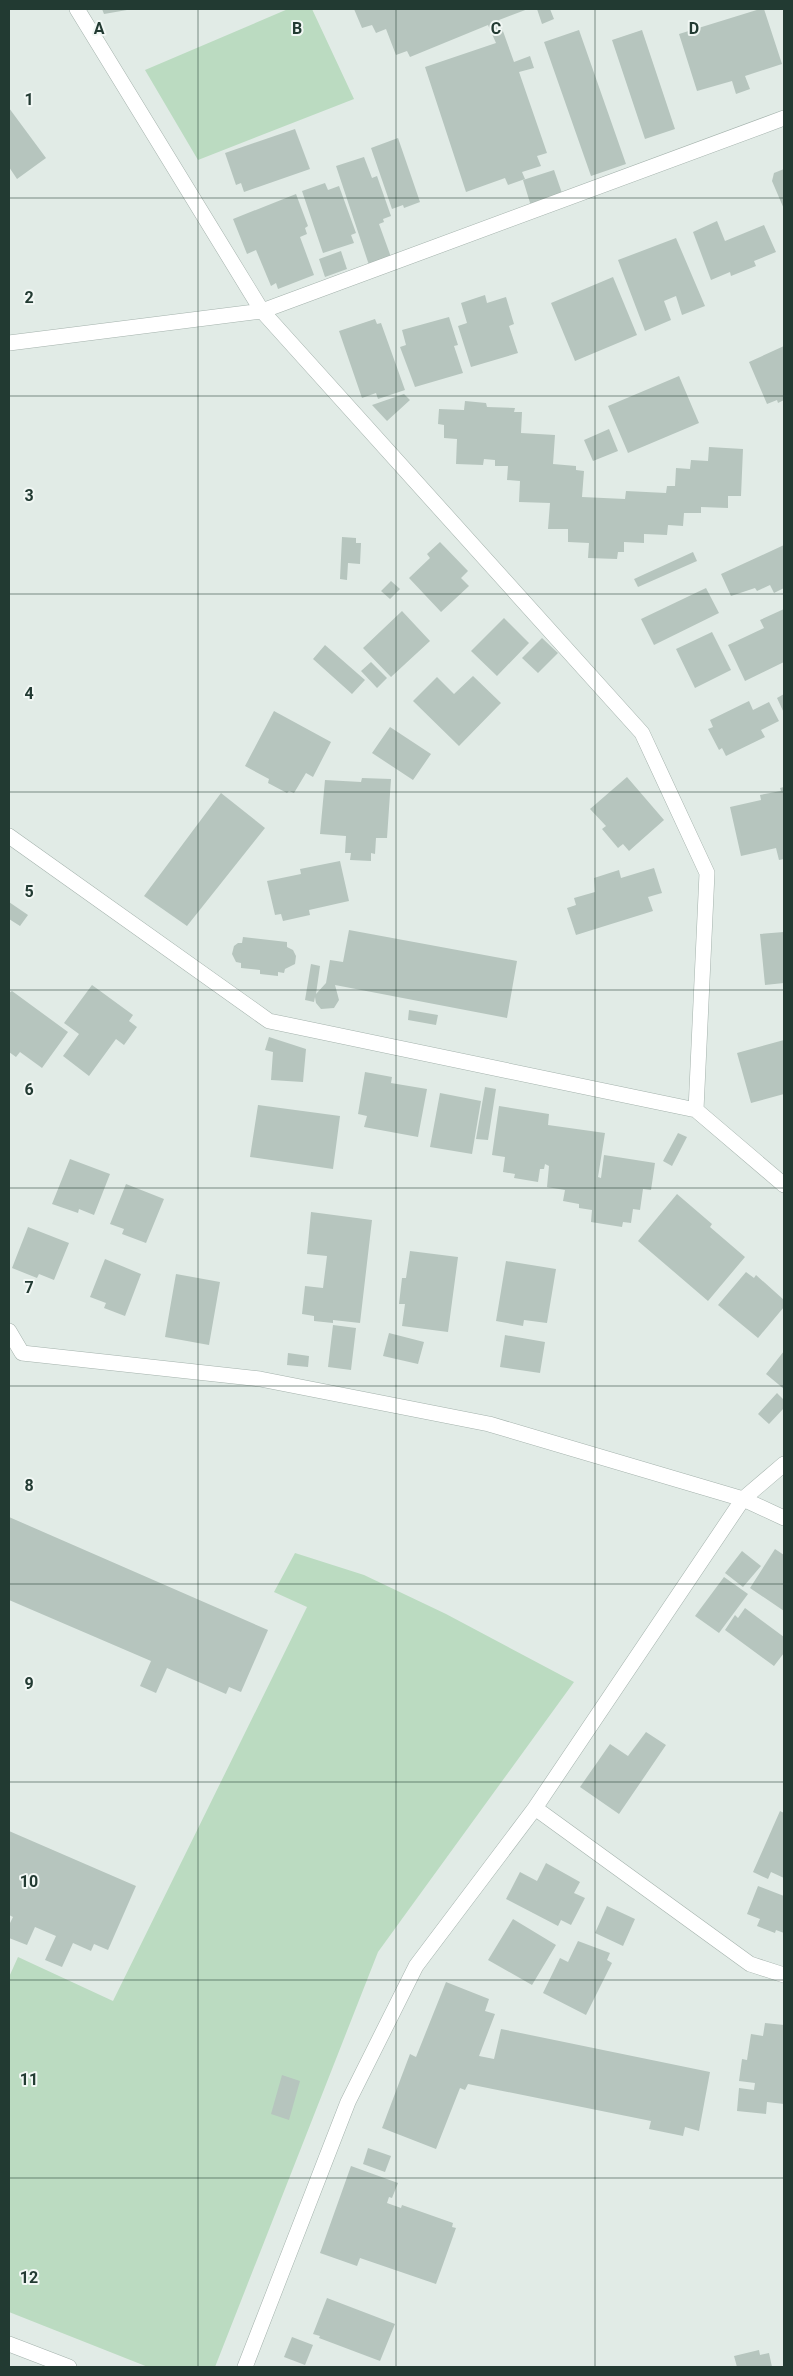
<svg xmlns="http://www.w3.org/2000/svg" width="793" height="2376" font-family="Roboto,sans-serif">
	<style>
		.green { fill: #bbdbc1 }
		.building { fill: #b6c5be }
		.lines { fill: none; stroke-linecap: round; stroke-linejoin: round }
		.minor-casing { stroke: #a4b2ac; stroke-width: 16 }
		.minor { stroke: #fff; stroke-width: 15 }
		.grid { fill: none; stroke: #223a32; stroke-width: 1; stroke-opacity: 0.55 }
		.grid-label { font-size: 16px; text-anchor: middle; font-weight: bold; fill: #223a32; stroke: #f1f7f4; stroke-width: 4; stroke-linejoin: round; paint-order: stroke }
	</style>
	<rect width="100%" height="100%" fill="#e1ebe6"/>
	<path class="green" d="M288 9H312L354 99 198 160 145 70Z
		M295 1553 364 1575 446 1614 574 1682 378 1952 215 2367H148L9 2312V1977L18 1957 113 2001 307 1607 274 1592Z"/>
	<path class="building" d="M102 9H127V10L104 14Z
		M354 9H528L499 20 514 62 530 56 534 68 519 72 547 153 537 156 541 166 522 172 525 179 508 185 505 178 466 192 425 67 496 43 488 25 410 57 407 51 396 55 386 29 376 33 372 25 362 28Z
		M537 9H550L554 19 542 24Z
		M760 9H764L782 64 745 76 750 89 736 94 732 81 697 91 679 34Z
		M579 30 626 164 591 176 544 42Z
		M642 30 675 129 645 139 612 40Z
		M9 108 46 158 17 179 9 167Z
		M295 129 310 169 244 192 241 183 236 185 225 153Z
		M398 138 420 202 404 208 403 205 392 209 371 148Z
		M364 157 372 178 377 176 391 216 383 219 384 222 379 224 391 257 369 265 336 166Z
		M784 169V209L772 181 774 173Z
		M554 170 563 196 531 206 523 180Z
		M325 183 328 190 339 186 356 233 351 235 354 243 323 253 302 191Z
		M296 194 308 226 305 228 307 234 300 237 314 275 278 289 276 283 271 286 256 250 247 254 233 219Z
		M717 221 725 241 764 225 776 252 754 261 756 266 731 276 730 272 711 280 693 232Z
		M676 238 705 306 682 315 676 296 664 301 671 320 645 331 618 260Z
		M341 251 347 269 325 277 319 259Z
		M613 277 637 335 575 361 551 303Z
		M485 295 487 303 506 297 514 324 509 326 518 353 471 367 458 326 467 323 461 303Z
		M449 317 458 345 454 346 463 373 415 387 400 347 406 345 402 330Z
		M375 319 377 324 381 323 405 390 378 399 376 393 362 398 339 331Z
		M784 346V400L778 403 777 400 767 404 749 362Z
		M679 376 699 423 628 453 608 406Z
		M404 394 410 400 387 421 372 405Z
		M465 401 486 403 487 407 515 408 514 412H522L521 433 555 435 553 464 576 466V470L584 471 582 497 625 499 626 491 666 493 667 486H675L676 468 690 469 691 460 708 461 709 447 743 449 741 496H728V508L701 507V513H684L683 526 668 525 667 535 644 534V543L624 542V552H618L617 559 588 558 589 543 568 542V529H548L550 503 519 502 520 481 507 480 508 466H495V460L484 459 483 465 456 464 457 439 444 438V425L438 424 439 409 464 410Z
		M609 429 618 451 593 461 584 440Z
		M342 537 356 538V543H361L360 564 348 563 347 580 340 579Z
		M440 542 468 571 461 578 469 586 441 612 409 578 430 558 427 554Z
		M784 545V588L774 593 770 585 757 591 755 588 731 596 721 574Z
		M693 552 697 561 638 587 634 579Z
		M391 581 400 589 390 599 381 591Z
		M706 588 719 613 654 645 641 619Z
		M784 609V662L745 681 728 645 764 628 760 620Z
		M402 611 430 641 391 677 363 648Z
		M504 618 529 643 497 676 471 651Z
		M712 632 731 670 695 688 676 649Z
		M542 638 558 653 538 673 522 658Z
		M325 645 365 680 352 694 313 659Z
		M371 662 387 678 377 688 361 671Z
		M473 676 501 703 459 746 413 701 437 677 454 694Z
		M784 694V713L777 698Z
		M749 701 753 710 769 702 779 721 761 730 765 737 726 756 722 748 719 750 708 729 713 727 710 720Z
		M274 711 331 742 313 777 306 773 294 793 289 791 287 793 268 783 269 779 245 766Z
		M390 727 431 754 413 780 372 753Z
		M627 777 664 820 629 851 623 844 618 848 602 829 606 826 590 809Z
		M362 778 391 779 387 838H376L375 854 371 853V861L350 860 351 853H345L346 836 320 834 325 780 361 782Z
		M784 787V859L779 860 776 848 741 856 730 807 761 800 760 795 781 791 780 788Z
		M221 793 265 828 187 926 144 896Z
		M340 861 349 901 309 910 310 915 283 921 281 914 275 915 267 881 301 874 300 869Z
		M654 868 662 893 648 897 653 911 576 935 567 908 576 905 574 898 595 892 594 878 619 870 621 878Z
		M9 902 28 915 20 926 9 919Z
		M349 930 517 961 507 1018 335 985 339 1000 334 1008 321 1009 316 1003 315 997 314 1002 305 1000 311 964 320 966 316 994 326 983 330 960 343 962Z
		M784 932V983L765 985 760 934Z
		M243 937 287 942V947L293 950 296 956 295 964 285 969 284 973 278 972V976L260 974V970L241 968V963L236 962 232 954 234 946 238 943H242Z
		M92 985 133 1015 129 1021 137 1027 124 1045 116 1039 89 1076 63 1056 79 1034 64 1023Z
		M12 991 68 1032 42 1068 20 1052 16 1057 9 1052V993Z
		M409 1010 438 1015 436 1025 408 1020Z
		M269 1037 306 1049 303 1082 271 1080 273 1052 265 1050Z
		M784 1040V1094L751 1103 737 1053Z
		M365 1072 392 1077 391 1083 427 1089 418 1137 364 1127 367 1116 358 1114Z
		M485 1087 496 1089 488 1140 476 1139Z
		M440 1093 481 1101 472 1154 430 1147Z
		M258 1105 340 1116 333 1169 250 1157Z
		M499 1106 549 1114 548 1125 605 1133 598 1177 601 1178 604 1155 655 1163 651 1190 643 1189 640 1210 633 1209 631 1223 623 1222 622 1227 591 1222 592 1210 579 1208V1204L563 1201 565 1190 547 1187 549 1166 545 1164 544 1169H540L538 1182 514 1178 515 1174 503 1172 505 1157 492 1155Z
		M678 1133 687 1137 672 1166 663 1161Z
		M70 1159 110 1174 94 1215 79 1209 78 1213 52 1204Z
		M126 1184 164 1199 146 1243 122 1234 124 1229 110 1224Z
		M677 1194 712 1224 710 1227 745 1257 708 1301 638 1241Z
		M311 1212 372 1220 360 1323 333 1320V1323L314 1321V1316L302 1314 305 1286 323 1288 327 1256 307 1254Z
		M28 1227 69 1243 54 1280 39 1274 37 1278 12 1268Z
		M410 1251 458 1257 448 1332 402 1326 405 1304H399L402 1278H406Z
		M105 1259 141 1274 125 1316 104 1308 106 1303 90 1297Z
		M506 1261 556 1269 547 1323 524 1320 523 1326 496 1321Z
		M746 1272 754 1278 756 1275 784 1300V1307L758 1338 718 1305Z
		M176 1274 220 1282 209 1345 165 1337Z
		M333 1325 356 1328 351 1370 328 1367Z
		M389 1333 424 1342 418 1364 383 1356Z
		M505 1335 545 1342 540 1373 500 1367Z
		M784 1351V1389L766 1374Z
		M288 1353 309 1356 308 1367 287 1365Z
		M777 1393 784 1400V1408L769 1424 758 1414Z
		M9 1517 268 1630 241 1692 229 1687 226 1694 167 1668 156 1693 140 1686 151 1661 9 1600Z
		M775 1549 784 1555V1611L750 1588Z
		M742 1551 761 1566 743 1587 725 1573Z
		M724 1577 748 1594 719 1633 695 1616Z
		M745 1608 784 1637V1653L774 1666 725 1630 735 1615 738 1618Z
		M646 1732 666 1745 619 1814 580 1787 610 1744 628 1756Z
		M780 1811 784 1813V1878L771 1872 768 1879 753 1872Z
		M9 1831 136 1886 108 1950 94 1944 91 1951 73 1943 62 1967 45 1960 56 1936 35 1927 27 1945 9 1938V1925L13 1917 9 1915Z
		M546 1863 580 1882 574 1893 585 1898 571 1925 561 1920 558 1926 506 1899 520 1872 537 1881Z
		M758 1886 784 1896V1933L776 1930 775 1933 757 1926 760 1919 747 1914Z
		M607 1906 635 1919 623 1946 595 1933Z
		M513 1919 556 1945 532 1985 488 1960Z
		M578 1941 610 1953 607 1960 612 1963 586 2015 543 1993 560 1958 568 1962Z
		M446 1982 489 1999 485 2011 495 2014 479 2056 494 2059 501 2029 710 2072 699 2131 685 2127 683 2136 649 2129 651 2121 468 2084 465 2090 460 2088 436 2149 382 2128 410 2054 416 2057Z
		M765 2023 784 2025V2104L767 2102 766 2114 737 2111 739 2088 754 2090 755 2083 739 2081 742 2059 747 2060 751 2034 763 2036Z
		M282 2075 300 2081 289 2120 271 2114Z
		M368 2148 391 2156 385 2172 363 2164Z
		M351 2166 398 2183 392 2198 389 2197 387 2203 401 2208 402 2205 453 2223 452 2227 456 2228 436 2284 360 2258 357 2266 320 2253Z
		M327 2298 395 2324 380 2361 319 2338 320 2336 313 2334Z
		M292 2337 313 2345 305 2365 284 2357Z
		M759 2350 760 2355 769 2353 772 2367H737L734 2356Z"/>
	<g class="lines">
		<g class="minor-casing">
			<path id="minor" d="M77 9 262 311 642 733 707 873 696 1110
				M9 343 262 311 784 118
				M9 836 269 1021 696 1110 784 1185
				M9 1331 22 1353 260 1379 489 1424 743 1499 784 1518
				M535 1808 750 1964 784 1975
				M9 2344 69 2367
				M245 2367 348 2102 416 1966 535 1808 743 1499 784 1464"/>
		</g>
		<use href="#minor" class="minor"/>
	</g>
	<path class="grid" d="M198 9V2367M396 9V2367M595 9V2367M9 198H784M9 396H784M9 594H784M9 792H784M9 990H784M9 1188H784M9 1386H784M9 1584H784M9 1782H784M9 1980H784M9 2178H784"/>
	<g class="grid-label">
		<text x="99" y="34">A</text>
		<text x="297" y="34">B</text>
		<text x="496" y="34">C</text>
		<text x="694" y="34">D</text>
		<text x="29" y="105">1</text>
		<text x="29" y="303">2</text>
		<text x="29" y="501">3</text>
		<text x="29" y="699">4</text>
		<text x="29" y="897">5</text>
		<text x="29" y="1095">6</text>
		<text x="29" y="1293">7</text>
		<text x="29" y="1491">8</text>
		<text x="29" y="1689">9</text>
		<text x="29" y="1887">10</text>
		<text x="29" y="2085">11</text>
		<text x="29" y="2283">12</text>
	</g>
	<rect width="793" height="2376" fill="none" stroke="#223a32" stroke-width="20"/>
</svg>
